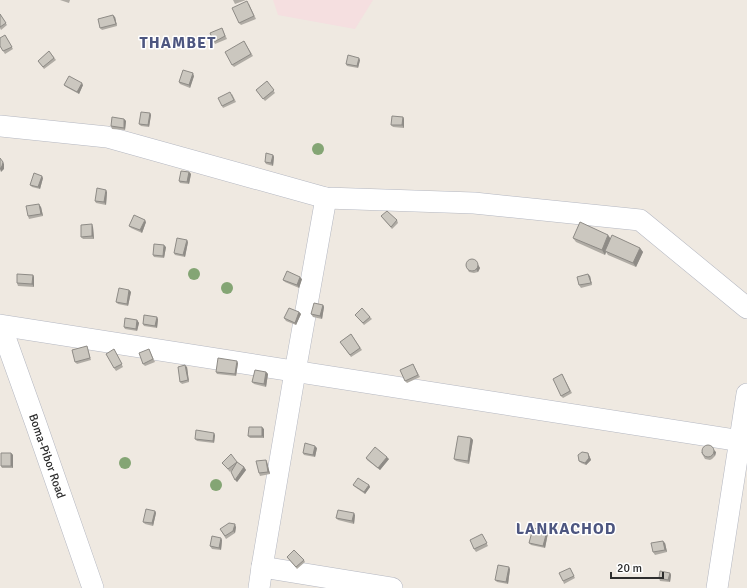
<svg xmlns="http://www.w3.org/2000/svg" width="747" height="588" font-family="Signika,sans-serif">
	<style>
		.medical { fill: #f5dfe0 }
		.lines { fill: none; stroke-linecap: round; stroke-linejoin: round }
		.minor-casing { stroke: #b4b7c1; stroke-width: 22 }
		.minor { stroke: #fff; stroke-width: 21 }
		.tree { fill: #84a574 }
		.wall { fill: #afaba4 }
		.shaded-wall { fill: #8e8b86 }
		.building { fill: #cbc7bf; stroke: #8e8b86 }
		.labels { text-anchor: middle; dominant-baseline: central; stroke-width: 3; stroke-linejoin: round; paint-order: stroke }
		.street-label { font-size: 12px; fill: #2e2e2e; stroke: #fff }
		.district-label { font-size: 16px; font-weight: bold; letter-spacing: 1px; fill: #4d5680; stroke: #fff }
	</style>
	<rect width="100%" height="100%" fill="#efe9e1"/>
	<path class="medical" d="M273 0H373L355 29 278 15Z"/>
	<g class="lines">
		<g class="minor-casing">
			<g id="minor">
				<path d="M0 126 107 137 326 198 474 203 640 220 747 308"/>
				<path d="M0 325 747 442"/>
				<path id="s1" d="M1 326 36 424 93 588"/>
				<path d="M262 567 295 372 326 198"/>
				<path d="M259 588 262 567 392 588"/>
				<path d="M717 588 747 394"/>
			</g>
		</g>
		<use href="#minor" class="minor"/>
	</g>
	<g class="tree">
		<circle cx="318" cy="149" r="6"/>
		<circle cx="194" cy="274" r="6"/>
		<circle cx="227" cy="288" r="6"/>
		<circle cx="125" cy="463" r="6"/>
		<circle cx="216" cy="485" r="6"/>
	</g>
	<path class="wall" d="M60 0H70L69 3Z
		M233 0H246L235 4Z
		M249 4 256 19 241 25 239 23Z
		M0 14 7 25 1 30 0 28Z
		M115 17 117 26 102 30 100 28Z
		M222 28 227 39 215 44 214 42Z
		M5 35 13 49 5 54 0 46Z
		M244 41 253 56 234 67 232 65Z
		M49 51 56 60 44 69 38 61Z
		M360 60 358 68 347 66 346 64Z
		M194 76 190 88 180 84 179 82Z
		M267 81 275 93 265 101 256 90Z
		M64 85H83L79 94 66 87Z
		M232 94 236 102 223 108 222 106Z
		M150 113 151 115 149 127 141 126 139 124Z
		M403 117 404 119V128L393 127 391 125Z
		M124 119 126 121 125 130 112 129 111 126Z
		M273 155 274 157 273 166 266 164 265 162Z
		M189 172 191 174 189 184 180 183 179 181Z
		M43 178 40 189 32 187 30 185Z
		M107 192 106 205 96 203 95 201Z
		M41 207 43 216 29 219 28 216Z
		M381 216 397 220 398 223 392 229Z
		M146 222 142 233 131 228 129 226Z
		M93 227 94 239H83L81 237Z
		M573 238H610L640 248 643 252 636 267 608 255 606 252 605 255 576 242Z
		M188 242 185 257 175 255 174 253Z
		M166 247 164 258 154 257 153 255Z
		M475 260 480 268 478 272 474 273 469 272 466 266Z
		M33 275 34 277V287L18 286 17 283Z
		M590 276 592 285 581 288 579 285Z
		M302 279 299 288 285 282 283 280Z
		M129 290 131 292 128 306 118 304 116 302Z
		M323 305 324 307 322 319 313 317 311 314Z
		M299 312 301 314 296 325 286 321 284 318Z
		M355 315 370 317 372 319 364 325Z
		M158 319 157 328 144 326 143 324Z
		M137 320 139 323 137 331 125 329 124 327Z
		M351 334 362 350 351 357 340 342Z
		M88 349 91 360 77 364 75 362Z
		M114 349 123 367 116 371 114 368Z
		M149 349 155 362 145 366 143 364Z
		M238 363 236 376 217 374 216 372Z
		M413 364 420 377 407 383 405 381Z
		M187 367 189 382 182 384 180 382Z
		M266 372 268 374 266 387 254 384 252 382Z
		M562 374 572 393 563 398 561 396Z
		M264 429V438H250L248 436Z
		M215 435 214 443 197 441 195 439Z
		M471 438 473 440 469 464 456 461 454 459Z
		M317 448 315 457 304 455 303 453Z
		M701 452H716L715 456 712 459 710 460 705 459Z
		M11 453 13 455V468H2L1 466Z
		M589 455 591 460 586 465 581 463 579 461Z
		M366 458 389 459 380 470 367 460Z
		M266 460 267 462 270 474 260 476 259 473Z
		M237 462 244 467 246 470 237 482 232 470 230 472 222 463Z
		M353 485H369L370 487 365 494 355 487Z
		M155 511 156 513 153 526 145 524 143 522Z
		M355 515 354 524 338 520 336 518Z
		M236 527 235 533 226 539 220 529Z
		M548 533 545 548 531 545 529 543Z
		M483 536 488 546 476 552 474 549Z
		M222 540 221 550 212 549 210 546Z
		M665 543 667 552 655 555 653 552Z
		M287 557 304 560 305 562 297 569Z
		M570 568 575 578 564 584 563 581Z
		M510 569 508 584 497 582 495 580Z
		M670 573 671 575 670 582 660 581 659 578Z"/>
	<path class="shaded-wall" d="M113 15 115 17 117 26 116 24Z
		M359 58 360 60 358 68 357 66Z
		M193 73 194 76 190 88 189 85Z
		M82 83 83 85 79 94 77 92Z
		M150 113 151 115 149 127 148 125Z
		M403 117 404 119V128L402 125Z
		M124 119 126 121 125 130 124 128Z
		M273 155 274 157 273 166 271 163Z
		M3 162 4 164V169L1 172 0 169Z
		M189 172 191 174 189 184 187 182Z
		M42 176 43 178 40 189 38 187Z
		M106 190 107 192 106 205 104 202Z
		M39 204 41 207 43 216 41 214Z
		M145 220 146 222 142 233 140 230Z
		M92 224 93 227 94 239 92 236Z
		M608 235 611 239 605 251 606 252 605 255 602 250Z
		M187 240 188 242 185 257 183 255Z
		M164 245 166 247 164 258 163 256Z
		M640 248 643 252 636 267 633 263Z
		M475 260 480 268 478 272 476 269Z
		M588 274 590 276 592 285 591 283Z
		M33 275 34 277V287L32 284Z
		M300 277 302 279 299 288 297 285Z
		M129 290 131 292 128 306 127 304Z
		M323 305 324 307 322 319 320 316Z
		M299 312 301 314 296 325 295 323Z
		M157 317 158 319 157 328 155 326Z
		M137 320 139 323 137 331 136 329Z
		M237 361 238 363 236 376 235 374Z
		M185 365 187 367 189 382 188 380Z
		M266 372 268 374 266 387 264 384Z
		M262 427 264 429V438L262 436Z
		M214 433 215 435 214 443 213 441Z
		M471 438 473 440 469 464 468 461Z
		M315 446 317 448 315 457 313 455Z
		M714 450 716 452 715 456 714 454Z
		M11 453 13 455V468L11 466Z
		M588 453 591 460 586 465 585 463Z
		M387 457 389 459 380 470 378 468Z
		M266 460 267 462 270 474 268 472Z
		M244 467 246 470 237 482 235 480Z
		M369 485 370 487 365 494 364 492Z
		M155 511 156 513 153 526 152 523Z
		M354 513 355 515 354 524 352 521Z
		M235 524 236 527 235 533 233 531Z
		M547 531 548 533 545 548 543 546Z
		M221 538 222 540 221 550 219 548Z
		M663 541 665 543 667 552 665 550Z
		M509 567 510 569 508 584 506 582Z
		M670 573 671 575 670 582 668 580Z"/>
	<path class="building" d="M247 1 254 16 239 23 232 8Z
		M0 14 6 23 0 27Z
		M113 15 116 24 100 28 98 19Z
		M222 28 225 36 214 42 210 33Z
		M5 35 12 47 3 51 0 46V38Z
		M244 41 251 54 232 65 225 52Z
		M49 51 54 58 43 67 38 61Z
		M348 55 359 58 357 66 346 64Z
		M183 70 193 73 189 85 179 82Z
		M69 76 82 83 77 92 64 85Z
		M267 81 274 90 263 99 256 90Z
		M230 92 234 100 222 106 218 98Z
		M141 112 150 113 148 125 139 124Z
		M392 116 403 117 402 125H391Z
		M112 117 124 119V128L111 126Z
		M266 153 273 155 271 163 265 162Z
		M0 158 3 162 2 166 0 169Z
		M181 171 189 172 187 182 179 181Z
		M34 173 42 176 38 187 30 185Z
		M97 188 106 190 104 202 95 201Z
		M39 204 41 214 28 216 26 206Z
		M387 211 397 220 391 227 381 216Z
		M134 215 145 220 140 230 129 226Z
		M580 222 608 235 602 250 573 238Z
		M92 224V236L81 237V225Z
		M612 235 640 248 633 263 605 251Z
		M177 238 187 240 183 255 174 253Z
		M154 244 164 245 163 256 153 255Z
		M466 265a6 6 0 1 1 12 0a6 6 0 1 1-12 0Z
		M287 271 300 277 297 285 283 280Z
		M17 274 33 275 32 284 17 283Z
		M588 274 591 283 579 285 577 277Z
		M119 288 129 290 127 304 116 302Z
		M314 303 323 305 320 316 311 314Z
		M289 308 299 312 295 323 284 318Z
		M362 308 370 317 363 323 355 315Z
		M144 315 157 317 155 326 143 324Z
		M125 318 137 320 136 329 124 327Z
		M351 334 360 348 350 355 340 342Z
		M87 346 90 358 75 362 72 350Z
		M114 349 122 364 114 368 106 354Z
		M149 349 153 359 143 364 139 353Z
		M218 358 237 361 235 374 216 372Z
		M413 364 418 375 405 381 400 370Z
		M185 365 188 380 180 382 178 367Z
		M255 370 266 372 264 384 252 382Z
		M562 374 570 391 561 396 553 379Z
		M249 427H262V436H248Z
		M196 430 214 433 213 441 195 439Z
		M458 436 471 438 468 461 454 459Z
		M305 443 315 446 313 455 303 453Z
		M702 451a6 6 0 1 1 12 0a6 6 0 1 1-12 0Z
		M375 447 387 457 378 468 366 458Z
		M582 452 588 453 589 458 585 463 579 461 578 455Z
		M1 453H11V466H1Z
		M231 454 237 462 228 469 222 463Z
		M266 460 268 472 259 473 256 461Z
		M237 462 244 467 235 480 231 472Z
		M358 478 369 485 364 492 353 485Z
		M146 509 155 511 152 523 143 522Z
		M338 510 354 513 352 521 336 518Z
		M229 523 235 524 233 531 225 536 220 529Z
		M533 528 547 531 543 546 529 543Z
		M482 534 487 543 474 549 470 540Z
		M212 536 221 538 219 548 210 546Z
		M663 541 665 550 653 552 651 543Z
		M294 550 304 560 296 567 287 557Z
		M498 565 509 567 506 582 495 580Z
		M570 568 574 576 563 581 559 573Z
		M660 571 670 573 668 580 659 578Z"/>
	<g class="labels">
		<g class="street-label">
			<text stroke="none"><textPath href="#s1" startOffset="138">Boma-Pibor Road</textPath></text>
		</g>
		<g class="district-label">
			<text x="178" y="43">THAMBET</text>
			<text x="566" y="529">LANKACHOD</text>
		</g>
	</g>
	<path d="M611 572v6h52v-6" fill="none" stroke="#2e2e2e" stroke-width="2"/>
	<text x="617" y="572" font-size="12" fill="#2e2e2e" stroke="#ffffff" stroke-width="3" paint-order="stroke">20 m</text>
</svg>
